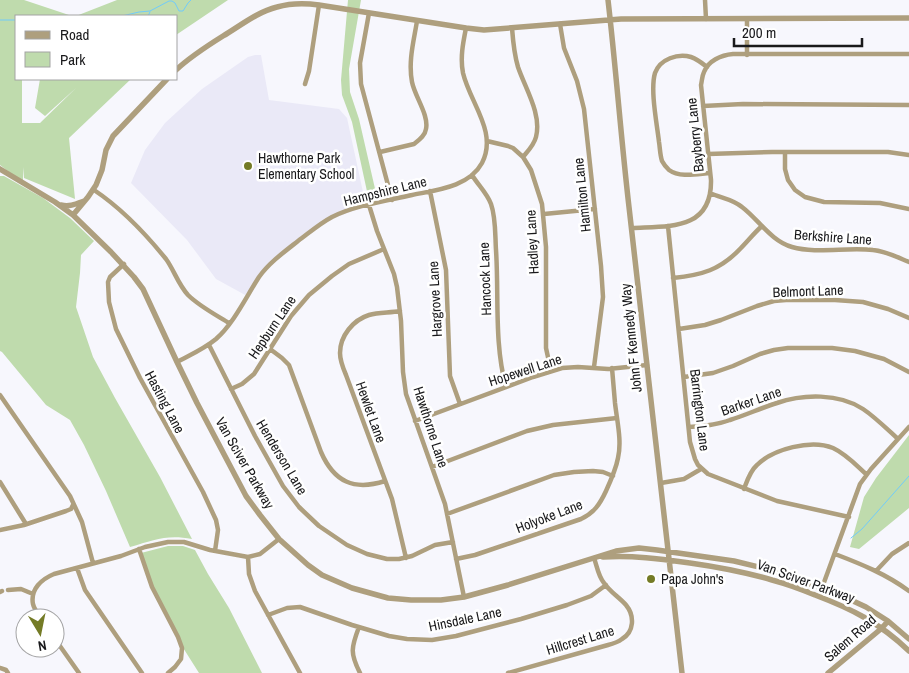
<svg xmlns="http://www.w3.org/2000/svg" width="909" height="673" font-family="'Archivo Narrow',sans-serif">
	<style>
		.built { fill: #eae9f7 }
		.green { fill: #bfdbad }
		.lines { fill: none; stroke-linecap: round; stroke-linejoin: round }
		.stream { stroke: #71cbfa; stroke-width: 1 }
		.minor { stroke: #ae9f7e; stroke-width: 4.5 }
		.tertiary { stroke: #ae9f7e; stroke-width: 5.5 }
		.poi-dot { fill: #747b26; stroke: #fff; stroke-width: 2 }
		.labels { text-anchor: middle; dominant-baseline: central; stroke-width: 5; stroke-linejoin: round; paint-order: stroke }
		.street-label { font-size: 14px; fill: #19191b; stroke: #fff }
		.poi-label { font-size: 14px; fill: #19191b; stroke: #fff; text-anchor: start }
	</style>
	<rect width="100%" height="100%" fill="#f7f7fd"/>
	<path class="built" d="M255 55H261L269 100 339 109 347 118 366 206 326 221 265 270 247 296 216 279 187 240 131 183 145 150 165 123 202 89 248 57Z"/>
	<path class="green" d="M0 0H24L72 16H16V79H22V123H40L76 88 45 116 35 108 40 79H131L69 138 75 199 24 178 23 167V183L0 165Z
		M117 0H228L176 35V16H76Z
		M348 0H361L349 69 350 92 359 119 376 193 368 196 352 122 342 95 341 80Z
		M0 176H4L43 198 70 218 94 241 81 255 80 273 76 307 93 357 115 398 160 477 192 539C167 534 154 540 130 547L106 491 84 445 70 420 46 405 2 352 0 351Z
		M909 435V508L859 549 850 547 864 497 876 478Z
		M168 546H183L195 550 208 574 229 608 262 673H199L180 643 154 592 141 553Z"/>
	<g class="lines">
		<path class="stream" d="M122 16 139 12 150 11 169 1H172L175 3 179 11H183L188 3 191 0
			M146 16H148L150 12
			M0 20H16
			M851 538 862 529 909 476"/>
		<path class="minor" d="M705 0 706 19
			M369 13 360 63 361 84 392 200
			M560 24 564 48 577 81 584 109 601 266 603 297 594 367
			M512 28C513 41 514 54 518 67 525 88 542 114 536 137 534 145 528 151 523 157
			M747 55V19
			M707 67C702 63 697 59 691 57 678 53 660 59 655 73 650 90 657 124 659 142 660 148 660 155 662 161 664 165 666 167 669 170 680 178 697 174 710 173
			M305 84 309 71 319 5
			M703 106 743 104 909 105
			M487 141 508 146 513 148 523 157 531 170 542 204 546 247V348L551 371
			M380 152 414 144C419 140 425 136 426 129 429 115 415 97 412 82 408 61 414 40 417 21
			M785 152V169L788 180 795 190 805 197 824 202 880 203 909 209
			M708 154 772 152H888L909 155
			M472 175C478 185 487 193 491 204 496 218 495 235 496 250 499 295 494 344 506 387
			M94 190C121 208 145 233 166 259 174 270 178 284 188 295 199 306 216 315 229 323
			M430 191 446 270 450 376 460 404
			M710 193C721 198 733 199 742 207 759 220 771 241 792 247 816 254 847 247 873 250 885 251 897 257 909 262
			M369 205 377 231 394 274 397 287 401 321 403 372 406 394 445 504 464 597
			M544 214 595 209
			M668 226 690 442 695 459 698 465 708 474 777 501 849 517
			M632 228C668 226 712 231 711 180L701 85C702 81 702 76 704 72 708 61 721 55 733 54H909
			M124 264 110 277 108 282 109 302 116 329 140 378 203 492 216 520 218 530 215 551
			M673 278C702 275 720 270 740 249 748 241 754 233 762 226
			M400 311C390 313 379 312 369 315 353 320 340 336 340 353 340 360 343 368 346 375L392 499 406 558
			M679 329 705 325 721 320 757 306 774 301 786 300H835L863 302 888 309 909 318
			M209 345 255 436 283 486 299 507 319 526 347 545 367 554 387 559H399L412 556 435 545 453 542
			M270 349 282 358 289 365 321 452C334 482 354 491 385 481
			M177 362C190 355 204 349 216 339 234 323 246 297 259 277 269 263 284 252 298 241 309 233 319 224 332 217 356 205 386 201 412 195 436 190 469 187 482 163 498 132 470 103 463 73 460 58 463 43 466 28
			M684 377 713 373 733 366 760 354 774 350 788 348H832L855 351 884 359 909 372
			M231 389 242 384 254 374 291 316 309 295 332 276 349 264 384 249
			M0 395 70 496 82 522 93 563
			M415 421 533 377 562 368 578 367 608 369 647 365
			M689 427C703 426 717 425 730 420 746 415 761 408 777 403 803 394 839 393 863 409 875 417 887 429 898 439
			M432 467 527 431 553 425 617 418
			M0 482 26 524
			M661 483 684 479 701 469
			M744 489C747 481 750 471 757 465 773 449 811 439 833 448 846 454 856 465 866 474
			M447 514 554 475 574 472 593 471 603 472 613 476
			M0 530 24 525 66 511 71 509 73 505
			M139 549 152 587 178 637 182 648 181 659 175 667 168 673
			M835 554C861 564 886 574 909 591
			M248 557 249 574 255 591 300 673
			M456 559 475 555 581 519C594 513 600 504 606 491 611 480 616 469 618 458 622 441 617 421 615 403 614 392 613 380 612 368
			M77 568 85 590 142 673
			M876 571 892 554 909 543
			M8 590 21 589 33 594
			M0 592 2 591
			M819 596 860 484 871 469 909 427
			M268 615 287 608 300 607 352 625 389 636 407 639 432 640 456 636 521 619 567 605 591 596 606 585
			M41 618C38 614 34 609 33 604 30 589 42 579 54 574L121 556 145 547 168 542H184L210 550 248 557 260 554 279 539
			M359 627C351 648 350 653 360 673
			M55 639 79 673
			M0 668 6 670 8 673
			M508 673 608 645C612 644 618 642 622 639 634 632 635 616 626 605 619 597 610 592 604 583 598 576 597 566 594 558"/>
		<path class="tertiary" d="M608 0C616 69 621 138 629 207 647 362 664 518 682 673
			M176 70C190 57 207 46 223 36 240 26 257 12 277 7 291 3 305 3 319 5L466 28 484 30 621 19 909 18
			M0 169 55 202 73 215 111 252 134 277 143 289 177 362 197 403 246 496 260 515 279 539 308 565 322 575 352 588 388 598 411 600H441L464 597 508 585 616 551 639 548 657 550 734 561 767 569 785 575 838 594 866 607 888 621 909 639
			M61 205C70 207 76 204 84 201
			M73 215 88 197 96 185 102 170 106 150 113 136 167 79
			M603 557C633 555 661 559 690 563 718 567 745 572 772 580 787 584 801 589 815 595 852 609 880 623 909 651
			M828 673 882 628 888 621"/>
	</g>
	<g class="poi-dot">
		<circle cx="248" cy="166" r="5"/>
		<circle cx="651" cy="579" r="5"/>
	</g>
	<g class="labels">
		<g class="street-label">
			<text transform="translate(695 135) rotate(-96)">Bayberry Lane</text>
			<text transform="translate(385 191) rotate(-14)">Hampshire Lane</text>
			<text transform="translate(582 195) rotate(-96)">Hamilton Lane</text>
			<text transform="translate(833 237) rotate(4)">Berkshire Lane</text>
			<text transform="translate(532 242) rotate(-93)">Hadley Lane</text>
			<text transform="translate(485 279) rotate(-92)">Hancock Lane</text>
			<text transform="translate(808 291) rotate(-2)">Belmont Lane</text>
			<text transform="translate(435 299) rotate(-93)">Hargrove Lane</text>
			<text transform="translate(272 327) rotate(-56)">Hepburn Lane</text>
			<text transform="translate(631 338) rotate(-96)">John F Kennedy Way</text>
			<text transform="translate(525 370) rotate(-18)">Hopewell Lane</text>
			<text transform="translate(751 401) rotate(-19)">Barker Lane</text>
			<text transform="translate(165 402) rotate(62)">Hasting Lane</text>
			<text transform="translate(700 410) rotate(83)">Barrington Lane</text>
			<text transform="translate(371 412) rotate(70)">Hewlet Lane</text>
			<text transform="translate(431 427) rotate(72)">Hawthorne Lane</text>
			<text transform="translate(282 457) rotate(59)">Henderson Lane</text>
			<text transform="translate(245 463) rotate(60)">Van Sciver Parkway</text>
			<text transform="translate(549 516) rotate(-21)">Holyoke Lane</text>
			<text transform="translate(806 581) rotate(20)">Van Sciver Parkway</text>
			<text transform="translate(465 619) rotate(-12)">Hinsdale Lane</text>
			<text transform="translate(850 638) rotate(-41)">Salem Road</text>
			<text transform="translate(580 640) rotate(-17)">Hillcrest Lane</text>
		</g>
		<g class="poi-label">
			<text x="258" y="158">Hawthorne Park<tspan x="258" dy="16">Elementary School</tspan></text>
			<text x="661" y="579">Papa John's</text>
		</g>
	</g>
	<rect x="15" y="15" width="162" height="65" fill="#ffffff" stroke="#a3a3a4"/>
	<rect x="25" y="31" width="25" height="8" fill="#ae9f7e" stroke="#a3a3a4"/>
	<text x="60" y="40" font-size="15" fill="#19191b">Road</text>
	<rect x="25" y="52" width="25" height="15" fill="#bfdbad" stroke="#a3a3a4"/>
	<text x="60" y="65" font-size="15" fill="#19191b">Park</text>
	<g transform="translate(40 633) rotate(170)"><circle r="24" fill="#ffffff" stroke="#a3a3a4"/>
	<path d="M0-4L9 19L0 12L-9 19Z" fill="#747b26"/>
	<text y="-8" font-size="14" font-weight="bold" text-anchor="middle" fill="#19191b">N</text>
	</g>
	<path d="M734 38v8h128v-8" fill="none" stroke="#19191b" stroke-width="2.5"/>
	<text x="742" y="38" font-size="15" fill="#19191b" stroke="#ffffff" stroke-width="4" paint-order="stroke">200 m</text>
</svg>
